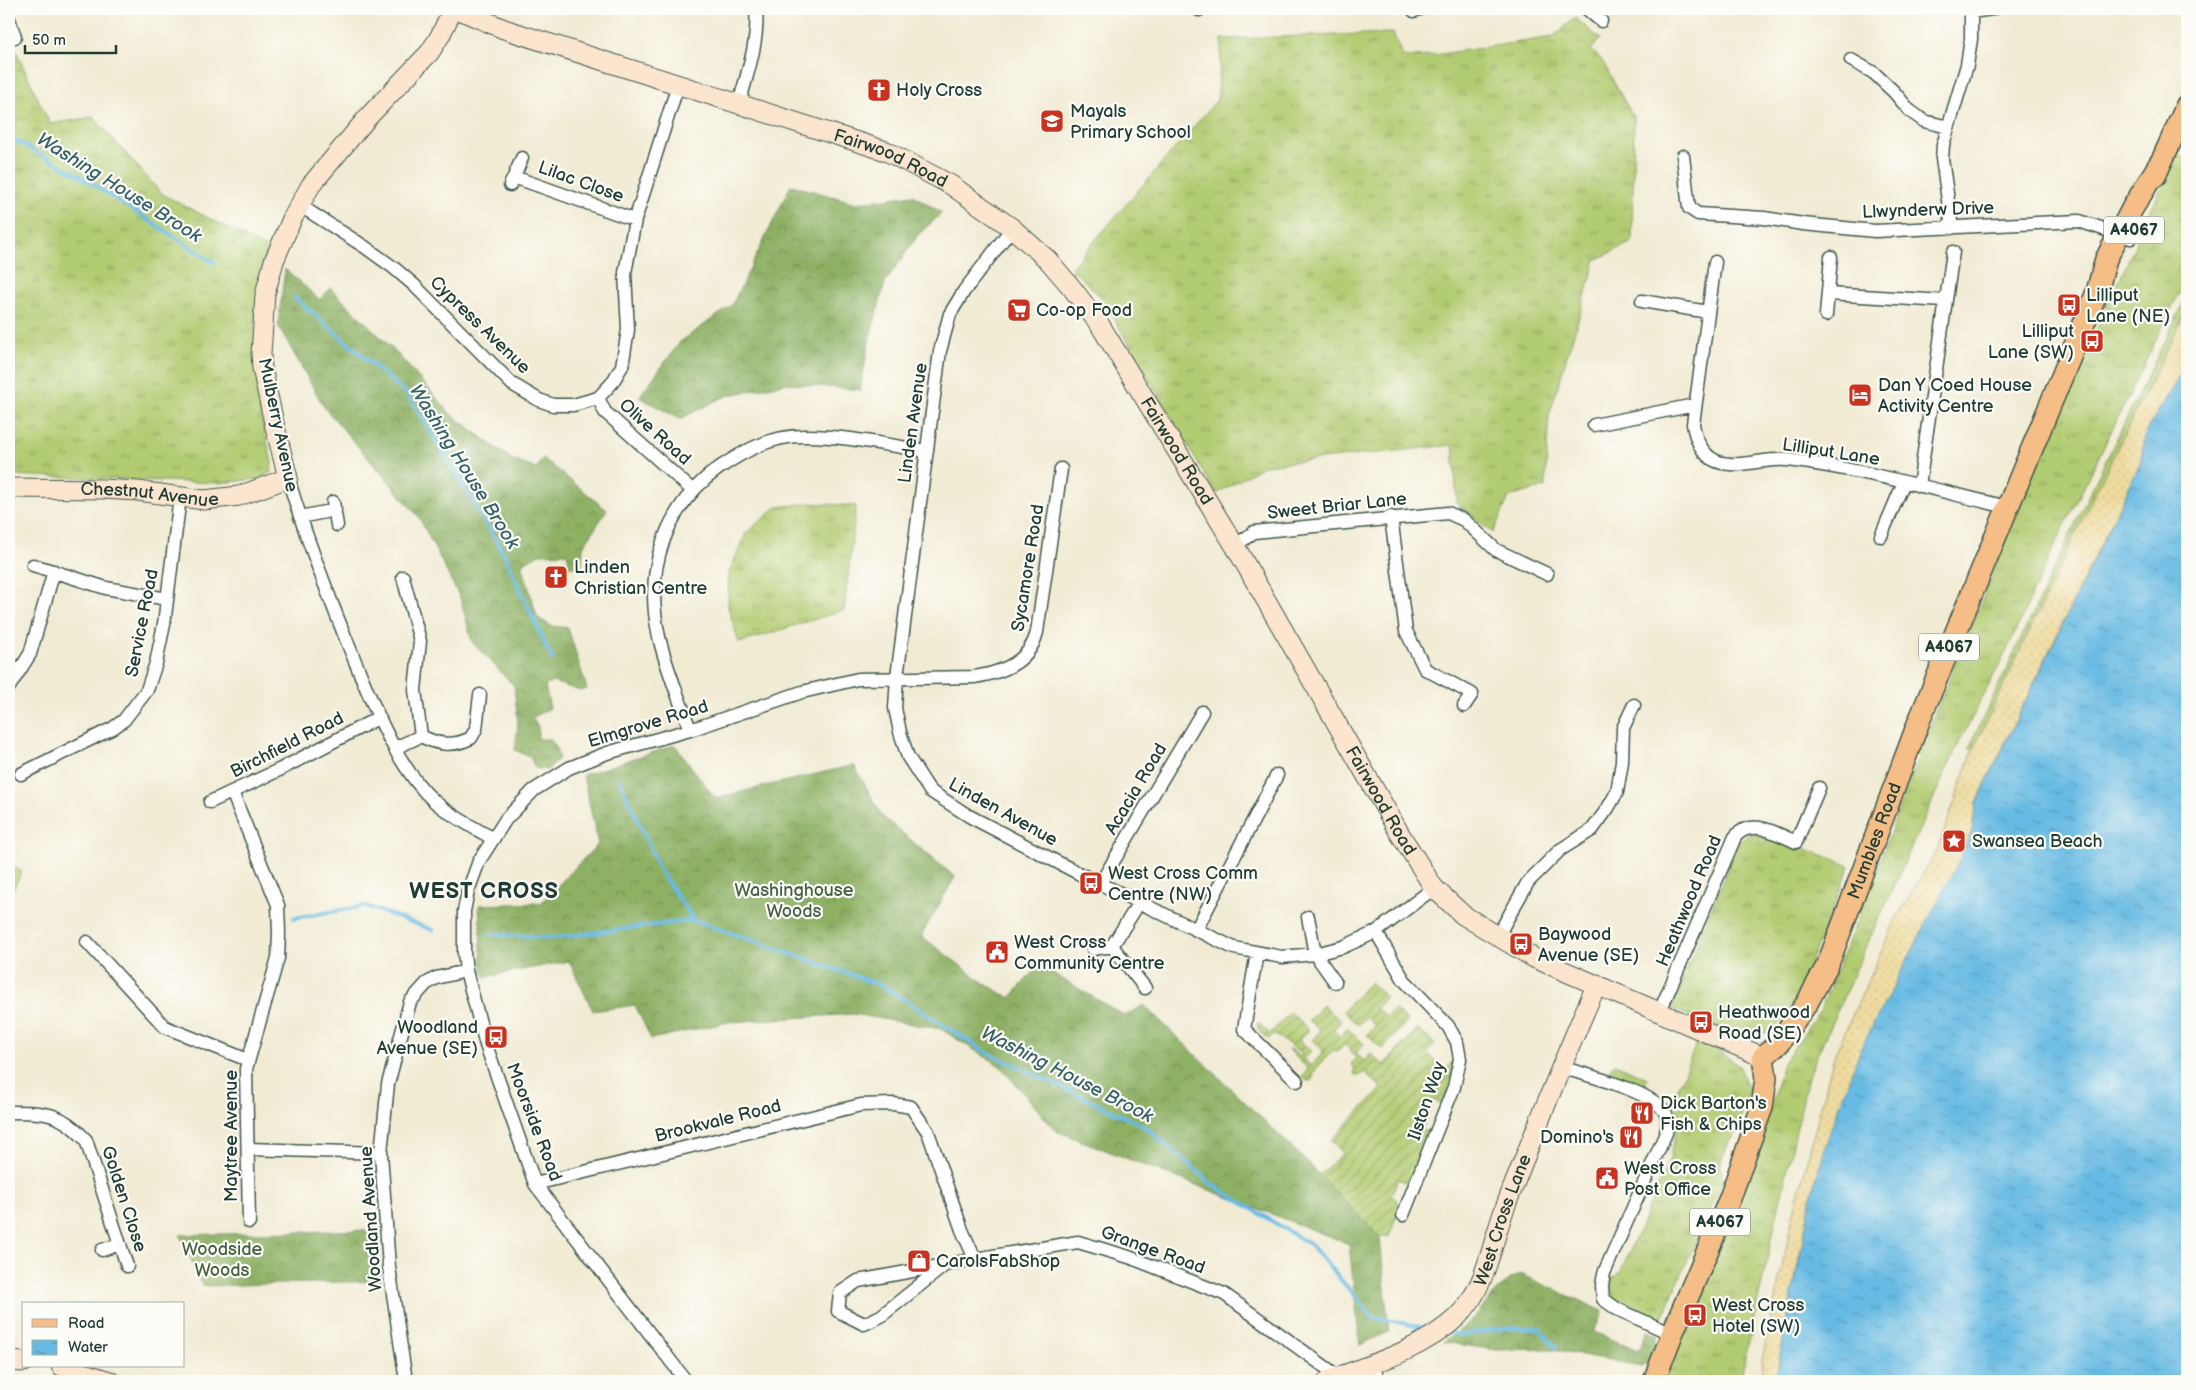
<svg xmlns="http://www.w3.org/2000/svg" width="2196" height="1390" font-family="'Balsamiq Sans',sans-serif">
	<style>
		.grass { fill: url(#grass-tufts); stroke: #688453 }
		.forest { fill: url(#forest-crowns); stroke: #56764c }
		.sand { fill: url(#sand-dots); stroke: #868c69 }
		.garden { fill: url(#garden-furrows); stroke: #688453 }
		.water { fill: url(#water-ripples); stroke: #427c8c }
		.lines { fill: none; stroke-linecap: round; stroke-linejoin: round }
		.stream { stroke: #66bae3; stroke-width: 4 }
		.street-casing { stroke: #3e574c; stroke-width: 15 }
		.secondary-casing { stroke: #3e574c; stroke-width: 21 }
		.primary-casing { stroke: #3e574c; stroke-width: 24 }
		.street { stroke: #fff; stroke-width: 12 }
		.secondary { stroke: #fbe5cf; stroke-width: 19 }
		.primary { stroke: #f6be87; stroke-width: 21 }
		.labels { text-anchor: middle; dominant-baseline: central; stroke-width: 4.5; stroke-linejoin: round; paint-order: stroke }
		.shield { fill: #fdfcf7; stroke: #62766e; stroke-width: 1 }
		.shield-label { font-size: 16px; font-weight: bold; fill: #1f3d34 }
		.poi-label { font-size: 18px; fill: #1f3d34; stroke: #fdfcf7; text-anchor: start }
		.street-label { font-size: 18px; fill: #1f3d34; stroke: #fdfcf7 }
		.park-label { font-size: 18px; fill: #446144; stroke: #fdfcf7 }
		.water-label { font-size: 19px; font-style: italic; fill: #346269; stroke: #fdfcf7 }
		.district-label { font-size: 22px; font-weight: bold; letter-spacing: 1px; fill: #1f3d34; stroke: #fdfcf7 }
	</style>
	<defs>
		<pattern id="grass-tufts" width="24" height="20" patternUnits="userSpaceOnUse" patternTransform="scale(1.25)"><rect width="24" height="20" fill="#b2cc72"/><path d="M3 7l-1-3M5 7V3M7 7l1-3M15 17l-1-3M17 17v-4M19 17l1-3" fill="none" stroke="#90a75e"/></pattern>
		<pattern id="forest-crowns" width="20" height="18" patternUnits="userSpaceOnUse" patternTransform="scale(1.25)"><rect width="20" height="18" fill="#8db064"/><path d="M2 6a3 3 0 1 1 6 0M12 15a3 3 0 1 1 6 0" fill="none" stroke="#739053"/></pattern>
		<pattern id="sand-dots" width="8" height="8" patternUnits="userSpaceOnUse" patternTransform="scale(1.25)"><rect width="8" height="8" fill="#eeda9e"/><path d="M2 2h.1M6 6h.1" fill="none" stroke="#ccbc89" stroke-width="1.8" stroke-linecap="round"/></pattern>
		<pattern id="garden-furrows" width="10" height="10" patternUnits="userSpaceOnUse" patternTransform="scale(1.25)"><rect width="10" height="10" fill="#b2cc72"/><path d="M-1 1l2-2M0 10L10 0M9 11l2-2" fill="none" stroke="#90a75e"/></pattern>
		<pattern id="water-ripples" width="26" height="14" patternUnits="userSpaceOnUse" patternTransform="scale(1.25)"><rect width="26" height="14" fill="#66bae3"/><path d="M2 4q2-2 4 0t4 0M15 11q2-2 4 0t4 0" fill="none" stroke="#5398b9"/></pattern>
	</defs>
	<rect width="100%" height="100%" fill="#fdfcf7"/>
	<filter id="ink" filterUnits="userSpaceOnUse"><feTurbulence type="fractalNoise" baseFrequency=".02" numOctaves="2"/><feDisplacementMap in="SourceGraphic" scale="10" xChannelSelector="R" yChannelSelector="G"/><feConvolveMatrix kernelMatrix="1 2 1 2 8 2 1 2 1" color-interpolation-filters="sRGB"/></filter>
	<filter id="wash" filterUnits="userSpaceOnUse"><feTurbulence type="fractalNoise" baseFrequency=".0096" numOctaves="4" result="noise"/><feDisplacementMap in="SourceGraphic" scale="20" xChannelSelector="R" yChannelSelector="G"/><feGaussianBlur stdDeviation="1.12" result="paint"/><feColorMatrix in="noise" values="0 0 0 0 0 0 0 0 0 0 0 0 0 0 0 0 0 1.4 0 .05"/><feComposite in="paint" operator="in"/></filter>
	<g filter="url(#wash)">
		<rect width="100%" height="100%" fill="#f1ebd3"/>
		<path class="grass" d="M1575 18 1600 39 1591 50 1601 59 1634 118 1632 242 1596 260 1549 416 1545 487 1509 497 1493 533 1457 503 1453 445 1265 465 1216 494 1102 298 1071 268 1217 100 1222 39 1393 33 1402 56 1421 57 1553 37Z
			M9 36 50 124 93 117 162 194 268 249 254 321 261 418 269 449 272 463 271 472 258 479 218 483 9 475Z
			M2176 154 2187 158V277L2047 562 2007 650 1955 751 1809 1073 1740 1381H1677L1665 1375 1769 1112 1783 1063 1820 1011 1866 899 1928 730 1987 588 2045 437 2112 297Z
			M2187 296V309L2094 495 1973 750 1969 748 2085 503Z
			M810 503 856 506 844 610 739 643 728 607 729 573 746 533 777 507Z
			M1758 830 1850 866 1790 1012C1784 1018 1777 1027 1770 1031 1743 1044 1697 1018 1671 1008L1739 840Z
			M9 865 22 872 9 896Z
			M1696 1044 1713 1048 1739 1065 1749 1090 1737 1130 1728 1144 1719 1166 1724 1179 1661 1320C1649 1314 1618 1306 1611 1295 1608 1290 1610 1284 1612 1279L1620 1273 1671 1157C1670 1142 1681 1124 1679 1112 1678 1109 1675 1104 1673 1101Z
			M1615 1064 1647 1078 1643 1086 1609 1071 1611 1067Z"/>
		<path class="forest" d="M791 185 857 203 913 195 942 213 918 235 885 283 870 337 860 390 786 383 726 396 680 419 639 397 680 342 732 305Z
			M285 269 320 300 330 288 393 349 451 414 511 459 536 469 543 458 607 510 583 547 582 567H570L567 553 539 554 522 564 537 617 551 626 568 628 587 689 580 691 553 682 545 686 550 708 532 718 538 726V739H550L556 747 559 759 547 770 535 768 530 757 515 750 518 724 514 686 472 642 461 600 419 517 324 407 278 325Z
			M675 745 715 798 854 765 882 816 955 877 921 936 984 983 1010 998 1039 965 1125 1016 1144 1005 1304 1159 1380 1237 1389 1332 1360 1345 1349 1244 1056 1131 1000 1066 941 1029 853 1014 729 1022 651 1039 635 1005 593 1011 569 961 485 977 482 967 479 905 541 903 598 844 583 775Z
			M375 1230 381 1281 203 1286 180 1235Z
			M1520 1274 1603 1311 1594 1332 1638 1351 1647 1331 1658 1335 1647 1363 1641 1366 1552 1349 1496 1350 1443 1342C1451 1337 1459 1331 1466 1325 1486 1307 1495 1285 1520 1274Z"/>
		<path class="sand" d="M2187 309V364L2146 431 2140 464 2134 478 2105 535 1976 803 1972 831 1960 859 1813 1189 1775 1381H1759L1763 1371 1762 1360 1794 1211 1834 1056 1898 915 1937 851 1973 750 2094 495Z"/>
		<path class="garden" d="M1370 982 1386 997 1376 1008 1386 1017 1394 1009 1408 1021 1382 1049 1367 1035 1375 1026 1366 1017 1358 1025 1343 1011Z
			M1323 1005 1341 1021 1333 1030 1340 1036 1347 1028 1364 1044 1356 1053 1364 1061 1371 1054 1384 1065 1417 1029 1435 1044 1427 1053 1440 1065 1431 1074 1437 1080 1456 1057 1445 1102 1440 1104 1434 1100 1422 1130 1432 1134 1414 1178 1406 1182 1398 1179 1391 1196 1396 1199 1400 1206 1389 1237H1380L1319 1175 1343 1153 1331 1140 1382 1088 1364 1072 1359 1076 1354 1074 1355 1069 1351 1064 1356 1058 1348 1046 1344 1045 1337 1051 1333 1050 1315 1070 1312 1081H1307L1302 1078 1308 1069 1289 1050V1048L1300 1057 1302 1053 1275 1035 1267 1039 1257 1028 1258 1023 1270 1034 1290 1012 1309 1030 1299 1040 1311 1051 1303 1059 1311 1066 1324 1052 1312 1040 1320 1031 1309 1020Z"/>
		<path class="water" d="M2187 364V1381H1775L1813 1189 1832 1124 1862 1046 1960 859 1972 831 1976 804 2140 464 2146 431Z"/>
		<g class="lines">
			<path class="stream" d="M9 137 80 176 215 263
				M294 297 408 395 503 552 552 659
				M619 779 661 873 694 920
				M294 918 366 906 433 930
				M490 934 552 938 694 920 883 986 984 1051 1144 1126 1213 1185 1311 1245 1373 1317 1432 1329
				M1448 1332 1463 1335 1502 1328H1539L1556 1347"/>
		</g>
	</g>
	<g filter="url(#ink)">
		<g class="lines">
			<g class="street-casing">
				<path id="street" d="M1199 9V10
					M1587 9 1601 21
					M1414 11 1420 9
					M1971 12 1992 9
					M9 19 15 37
					M1851 60 1874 73 1894 92 1910 111 1924 121 1948 127
					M739 104C747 74 759 41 756 9
					M1683 156 1689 208 1698 214 1764 218 1803 224 1875 231 2079 221 2131 238
					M514 177 522 158
					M510 185 514 177 635 220
					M299 205 365 247 394 268 414 285 512 384 539 400 553 405H573L598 398 612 383 622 366 628 330 625 273 635 220 678 85
					M1012 228 964 291 950 314 940 351 897 677 895 708 900 732 908 757 930 791 969 816 1078 873 1234 948 1282 957 1315 954 1343 947 1376 932 1434 888
					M1952 228 1942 159 1943 145 1967 65 1971 39V9
					M1715 262 1693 424C1695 438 1702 455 1716 461 1738 470 1765 457 1788 460 1862 469 1935 490 2007 507
					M1828 294 1945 301
					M1642 301 1708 312
					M1826 315 1831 257
					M598 398 605 412 692 490
					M1594 425 1695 405
					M288 478C305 536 327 592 350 649 370 697 395 766 434 801 451 816 473 827 492 838
					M1919 486 1953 252
					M333 502 337 525
					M300 517 335 510
					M1391 517 1406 631 1425 669 1472 694 1464 706
					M1881 536 1904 482
					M1235 546 1254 532 1448 513 1464 520 1496 550 1547 574
					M33 565 106 588 167 599
					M403 577 420 641 415 690 421 736
					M9 687 30 654 54 571
					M690 730C680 699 664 664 658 632 645 569 665 506 719 468 744 451 771 436 802 436 843 435 886 445 927 451
					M395 748 421 736C438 745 453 747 471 738L476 729 480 695
					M21 774 113 728 124 720 147 690 156 663 164 624 180 497
					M232 792 278 905 279 933 278 958 246 1069 249 1222
					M210 802 279 770 378 718
					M1100 884 1202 712
					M1139 903 1112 946 1145 988
					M1308 917 1315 954 1335 982
					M1196 930 1277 775
					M1376 932 1404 980 1448 1026 1457 1042 1460 1059 1454 1087 1403 1215
					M1497 937 1528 882 1560 850 1592 830 1608 808 1617 792 1622 762 1623 728 1634 705
					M87 942 165 1027 248 1060
					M1093 949 1112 946
					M1257 953 1244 1029 1297 1081
					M1659 1013 1735 837C1751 817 1777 834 1796 842L1819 788
					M1560 1067C1583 1074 1656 1092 1666 1114 1669 1120 1667 1126 1666 1133L1604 1273 1602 1286 1603 1299 1617 1309 1672 1334
					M9 1112C45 1112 61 1112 86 1140L127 1266
					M248 1149 381 1153
					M535 1184 861 1105 894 1104 911 1107 928 1132 962 1230 975 1259 1078 1242 1129 1257 1224 1294 1339 1377
					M102 1250 120 1244
					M945 1265 858 1281 840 1293 838 1311 864 1324 881 1316 945 1265 975 1259
					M1372 1364 1379 1381
					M406 1381 389 1267 381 1153 388 1084 410 1002 426 984 436 978 466 971
					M686 1381 535 1184 486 1045 466 971 464 953V911L468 891 479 861 506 819 534 790 569 768 607 753 690 730 802 692 858 679 974 677C1002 673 1030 662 1037 632L1061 469"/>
			</g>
			<g class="secondary-casing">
				<g id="secondary">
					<path id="s1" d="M457 9 504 29 886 151 951 185 1012 228 1048 260 1072 288 1100 325 1235 546 1400 834 1434 888 1463 915 1534 958 1763 1057"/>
					<path id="s2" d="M9 488 103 489 138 491 204 500 239 496 288 478 274 423 262 368 261 354 265 294 274 261 292 219 311 185 368 117 430 52 440 36 453 9"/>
					<path d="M9 1361 24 1362"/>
					<path d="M61 1366 110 1381"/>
					<path id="s3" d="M1327 1381C1371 1364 1420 1351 1456 1318 1487 1289 1491 1243 1506 1205 1535 1131 1564 1057 1597 984"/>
				</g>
			</g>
			<g class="primary-casing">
				<g id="primary">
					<path d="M2155 176 2187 105"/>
					<path id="s4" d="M1654 1381 1672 1334 1730 1198 1762 1107 1766 1078 1763 1057 1778 1044 1807 1003 1828 964 1919 721 2097 292 2106 259 2132 209 2160 163"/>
				</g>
			</g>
			<use href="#street" class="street"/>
			<use href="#secondary" class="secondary"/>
			<use href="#primary" class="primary"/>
		</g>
	</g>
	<defs>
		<g id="church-square" transform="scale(1.25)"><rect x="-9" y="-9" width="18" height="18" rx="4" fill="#c8321e" stroke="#fdfcf7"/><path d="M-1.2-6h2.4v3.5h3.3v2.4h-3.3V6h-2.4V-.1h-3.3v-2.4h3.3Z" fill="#fff"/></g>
		<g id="school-square" transform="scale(1.25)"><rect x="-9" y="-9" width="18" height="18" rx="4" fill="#c8321e" stroke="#fdfcf7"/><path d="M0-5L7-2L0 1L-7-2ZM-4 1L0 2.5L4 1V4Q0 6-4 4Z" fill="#fff"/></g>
		<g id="bus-square" transform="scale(1.25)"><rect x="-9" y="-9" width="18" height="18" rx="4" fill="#c8321e" stroke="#fdfcf7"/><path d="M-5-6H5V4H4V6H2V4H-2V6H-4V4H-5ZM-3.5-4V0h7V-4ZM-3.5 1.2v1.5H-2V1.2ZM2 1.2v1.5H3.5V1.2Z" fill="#fff"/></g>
		<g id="supermarket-square" transform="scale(1.25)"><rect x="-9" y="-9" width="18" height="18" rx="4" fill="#c8321e" stroke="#fdfcf7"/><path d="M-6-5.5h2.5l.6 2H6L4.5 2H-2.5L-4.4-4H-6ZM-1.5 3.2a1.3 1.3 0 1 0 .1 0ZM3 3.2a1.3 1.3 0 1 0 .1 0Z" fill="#fff"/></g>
		<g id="hotel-square" transform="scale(1.25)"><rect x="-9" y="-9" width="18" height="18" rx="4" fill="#c8321e" stroke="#fdfcf7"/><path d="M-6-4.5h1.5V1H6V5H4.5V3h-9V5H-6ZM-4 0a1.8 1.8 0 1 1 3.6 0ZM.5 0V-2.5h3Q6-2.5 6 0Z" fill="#fff"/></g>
		<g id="sight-square" transform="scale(1.25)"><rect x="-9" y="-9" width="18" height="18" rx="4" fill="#c8321e" stroke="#fdfcf7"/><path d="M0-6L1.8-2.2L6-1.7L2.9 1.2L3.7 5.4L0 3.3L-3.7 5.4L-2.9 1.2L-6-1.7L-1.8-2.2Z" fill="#fff"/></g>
		<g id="civic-square" transform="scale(1.25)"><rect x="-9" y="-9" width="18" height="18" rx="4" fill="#c8321e" stroke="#fdfcf7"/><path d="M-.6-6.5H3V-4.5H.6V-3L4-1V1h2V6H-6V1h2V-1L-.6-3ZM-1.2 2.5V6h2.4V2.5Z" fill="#fff"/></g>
		<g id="restaurant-square" transform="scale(1.25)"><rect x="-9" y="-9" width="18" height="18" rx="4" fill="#c8321e" stroke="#fdfcf7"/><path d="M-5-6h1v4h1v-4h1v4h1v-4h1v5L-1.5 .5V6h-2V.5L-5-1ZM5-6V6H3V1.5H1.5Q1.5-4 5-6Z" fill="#fff"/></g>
		<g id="shop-square" transform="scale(1.25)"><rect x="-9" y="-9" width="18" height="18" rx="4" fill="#c8321e" stroke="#fdfcf7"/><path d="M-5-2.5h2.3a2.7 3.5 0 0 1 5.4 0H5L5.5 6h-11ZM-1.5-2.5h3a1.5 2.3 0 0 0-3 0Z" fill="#fff"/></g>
	</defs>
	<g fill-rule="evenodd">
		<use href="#church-square" x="879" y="90"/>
		<use href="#school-square" x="1052" y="121"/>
		<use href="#bus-square" x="2069" y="305"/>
		<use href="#supermarket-square" x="1019" y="310"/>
		<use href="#bus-square" x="2092" y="341"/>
		<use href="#hotel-square" x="1860" y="395"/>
		<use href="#church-square" x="556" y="577"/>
		<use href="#sight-square" x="1954" y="841"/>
		<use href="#bus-square" x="1091" y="883"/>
		<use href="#bus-square" x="1521" y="944"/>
		<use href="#civic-square" x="997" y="952"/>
		<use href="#bus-square" x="1701" y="1022"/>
		<use href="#bus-square" x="496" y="1037"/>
		<use href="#restaurant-square" x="1642" y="1113"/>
		<use href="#restaurant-square" x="1631" y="1137"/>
		<use href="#civic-square" x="1607" y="1178"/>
		<use href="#shop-square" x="919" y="1261"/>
		<use href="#bus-square" x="1695" y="1315"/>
	</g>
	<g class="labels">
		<g class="shield">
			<rect x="2104" y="216.5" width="60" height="27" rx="4"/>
			<rect x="1919" y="633.5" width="60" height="27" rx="4"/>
			<rect x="1690" y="1208.5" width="60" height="27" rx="4"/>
		</g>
		<g class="shield-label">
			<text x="2134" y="230">A4067</text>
			<text x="1949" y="647">A4067</text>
			<text x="1720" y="1222">A4067</text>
		</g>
		<g class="poi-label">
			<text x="896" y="90">Holy Cross</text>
			<text x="1070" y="111">Mayals<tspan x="1070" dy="21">Primary School</tspan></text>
			<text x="2086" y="295">Lilliput<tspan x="2086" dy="21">Lane (NE)</tspan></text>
			<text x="1036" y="310">Co-op Food</text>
			<text x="2074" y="331" text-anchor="end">Lilliput<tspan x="2074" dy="21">Lane (SW)</tspan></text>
			<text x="1878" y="385">Dan Y Coed House<tspan x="1878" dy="21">Activity Centre</tspan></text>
			<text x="574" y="567">Linden<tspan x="574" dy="21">Christian Centre</tspan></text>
			<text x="1972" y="841">Swansea Beach</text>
			<text x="1108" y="873">West Cross Comm<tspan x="1108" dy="21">Centre (NW)</tspan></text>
			<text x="1538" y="934">Baywood<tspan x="1538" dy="21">Avenue (SE)</tspan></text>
			<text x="1014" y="942">West Cross<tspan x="1014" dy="21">Community Centre</tspan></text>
			<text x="1718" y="1012">Heathwood<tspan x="1718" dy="21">Road (SE)</tspan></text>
			<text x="478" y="1027" text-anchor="end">Woodland<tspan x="478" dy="21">Avenue (SE)</tspan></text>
			<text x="1660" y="1103">Dick Barton's<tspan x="1660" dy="21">Fish &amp; Chips</tspan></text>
			<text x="1614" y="1137" text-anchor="end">Domino's</text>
			<text x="1624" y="1168">West Cross<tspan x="1624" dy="21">Post Office</tspan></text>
			<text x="936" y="1261">CarolsFabShop</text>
			<text x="1712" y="1305">West Cross<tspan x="1712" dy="21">Hotel (SW)</tspan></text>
		</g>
		<g class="street-label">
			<text stroke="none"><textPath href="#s1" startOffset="459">Fairwood Road</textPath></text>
			<text transform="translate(581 182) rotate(20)">Lilac Close</text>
			<text transform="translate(1928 210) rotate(-2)">Llwynderw Drive</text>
			<text transform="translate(480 325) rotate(44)">Cypress Avenue</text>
			<text transform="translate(913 423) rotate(-82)">Linden Avenue</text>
			<text transform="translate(278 425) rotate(78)">Mulberry Avenue</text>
			<text transform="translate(655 432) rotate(42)">Olive Road</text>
			<text stroke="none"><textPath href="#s1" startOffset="879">Fairwood Road</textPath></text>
			<text transform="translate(1831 452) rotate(9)">Lilliput Lane</text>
			<text stroke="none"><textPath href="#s2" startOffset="141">Chestnut Avenue</textPath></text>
			<text transform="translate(1337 506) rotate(-6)">Sweet Briar Lane</text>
			<text transform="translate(1028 568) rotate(-81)">Sycamore Road</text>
			<text transform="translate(142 623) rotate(-79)">Service Road</text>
			<text transform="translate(648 724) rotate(-17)">Elmgrove Road</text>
			<text transform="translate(287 745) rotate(-27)">Birchfield Road</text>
			<text transform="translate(1136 789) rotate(-59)">Acacia Road</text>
			<text stroke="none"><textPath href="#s1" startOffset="1284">Fairwood Road</textPath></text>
			<text transform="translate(1003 812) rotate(29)">Linden Avenue</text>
			<text stroke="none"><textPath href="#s4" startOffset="591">Mumbles Road</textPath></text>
			<text transform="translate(1689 901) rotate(-67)">Heathwood Road</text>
			<text transform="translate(1427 1101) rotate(-71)">Ilston Way</text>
			<text transform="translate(718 1121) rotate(-14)">Brookvale Road</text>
			<text transform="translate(534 1122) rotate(69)">Moorside Road</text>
			<text transform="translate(231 1136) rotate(-90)">Maytree Avenue</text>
			<text transform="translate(124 1199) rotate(72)">Golden Close</text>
			<text transform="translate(371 1219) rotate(-94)">Woodland Avenue</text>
			<text stroke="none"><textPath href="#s3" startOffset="254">West Cross Lane</textPath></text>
			<text transform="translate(1153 1250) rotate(20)">Grange Road</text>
		</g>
		<g class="park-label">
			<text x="794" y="890">Washinghouse<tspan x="794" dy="21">Woods</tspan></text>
			<text x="222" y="1249">Woodside<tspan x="222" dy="21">Woods</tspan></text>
		</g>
		<g class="water-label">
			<text transform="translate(119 188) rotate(32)">Washing House Brook</text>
			<text transform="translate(464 467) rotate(58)">Washing House Brook</text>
			<text transform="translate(1067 1075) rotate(27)">Washing House Brook</text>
		</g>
		<g class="district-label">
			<text x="484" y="891">WEST CROSS</text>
		</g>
	</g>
	<rect width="2196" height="1390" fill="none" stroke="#fdfcf7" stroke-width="30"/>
	<rect x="22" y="1302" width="162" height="65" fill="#fdfcf7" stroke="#a4b0a9"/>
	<rect x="32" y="1319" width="25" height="8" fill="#f6be87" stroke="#a4b0a9"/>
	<text x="68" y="1328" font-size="15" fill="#1f3d34">Road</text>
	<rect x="32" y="1340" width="25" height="15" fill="url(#water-ripples)" stroke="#a4b0a9"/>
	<text x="68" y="1352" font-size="15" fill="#1f3d34">Water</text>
	<path d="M25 45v8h91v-8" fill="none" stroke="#1f3d34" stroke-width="2.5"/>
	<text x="32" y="45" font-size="15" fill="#1f3d34" stroke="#fdfcf7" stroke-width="4" paint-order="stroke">50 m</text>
</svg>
